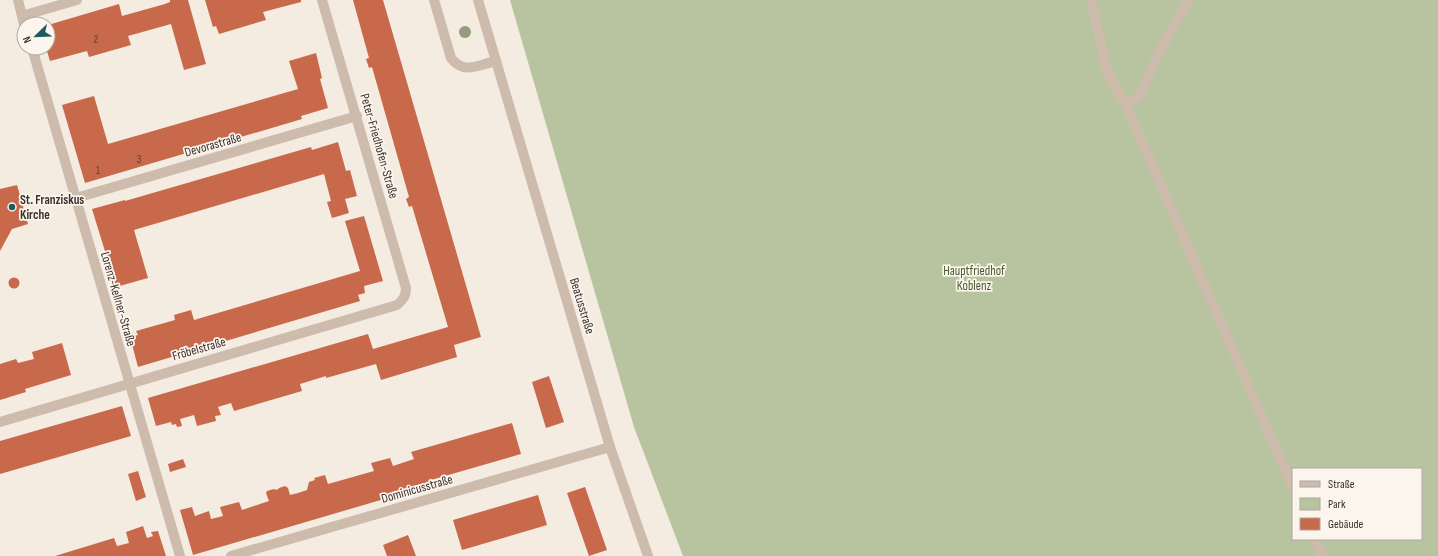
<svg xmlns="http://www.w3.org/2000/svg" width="1438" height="556" font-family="'Sofia Sans Condensed',sans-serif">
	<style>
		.green { fill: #b8c4a0; fill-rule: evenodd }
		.building { fill: #c8694b }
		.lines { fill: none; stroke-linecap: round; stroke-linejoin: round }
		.service { stroke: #cdbbac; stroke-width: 10 }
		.minor { stroke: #cdbbac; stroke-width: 10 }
		.tertiary { stroke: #cdbbac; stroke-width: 10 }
		.tree { fill: #969b7f }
		.poi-dot { fill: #1f5a5e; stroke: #fbf5ee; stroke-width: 1.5 }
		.labels { text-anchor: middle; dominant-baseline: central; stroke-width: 3.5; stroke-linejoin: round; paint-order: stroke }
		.number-label { font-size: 11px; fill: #5e3e33 }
		.street-label { font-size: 13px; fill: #3b302b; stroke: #fbf5ee }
		.poi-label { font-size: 13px; font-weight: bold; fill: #3b302b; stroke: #fbf5ee; text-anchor: start }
		.park-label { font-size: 13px; fill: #4a5a2e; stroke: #fbf5ee }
	</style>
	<rect width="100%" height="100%" fill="#f4ebe1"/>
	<path class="green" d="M510 0H1438V556H683L634 427ZM1293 469H1421V539H1293Z"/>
	<path class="building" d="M170 0H188L206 64 184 70 171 24 128 36 131 45 89 57 87 51 50 61 46 48H48V25L119 4 122 16 165 4 170 2Z
		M205 0H301V2L263 12 266 20 219 34 216 26 213 27Z
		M353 0H383L481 337 454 345 457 357 381 380 376 364 326 378V376L300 384 302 391 234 411 231 403 218 407 221 415 215 416 216 421 197 426 194 415 180 419 182 426 177 427 176 424 172 425 171 422 156 426 148 398 368 334 373 349 448 327 412 206 409 207 406 199 409 197 372 67 369 68 366 59 369 58Z
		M316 53 322 78 320 79 328 108 301 116 302 119 85 183 62 105 94 96 108 144 298 89 289 61Z
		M338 142 346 171 350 170 357 196 345 199 349 213 332 218 327 202 331 201 324 174 134 230 148 278 116 287 92 209 125 200V201L311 147 312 150Z
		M17 185 28 224 12 229 0 251V189Z
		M364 216 383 281 364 286 365 293 358 295 360 301 138 367 130 337 138 335 136 331 175 320 174 315 191 310 194 320 360 271 345 221Z
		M8.5 283a5.5 5.5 0 1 1 11 0a5.5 5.5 0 1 1-11 0Z
		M62 343 71 375 25 389 26 392 0 400V364L16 359 18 363 34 359 32 352Z
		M549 376 564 422 546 428 532 382Z
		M122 406 131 436 0 474V441Z
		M512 423 521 454 431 480 432 485 193 555 180 510 192 507 195 516 209 511 211 519 223 516 220 507 239 502 242 510 269 501 266 493 267 491 274 489 277 490 279 488 285 486 288 488 290 495 298 493 307 490 309 482 315 480 314 478 325 475 328 484 374 471 371 463 390 458 393 466 414 459 411 452Z
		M183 459 186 467 170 472 168 464Z
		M138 471 146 497 136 501 128 474Z
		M585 487 607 550 589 556 567 493Z
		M538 495 547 525 462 550 453 520Z
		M143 526 147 538 153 536 151 532 158 531 166 556H55L114 538 117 546 129 543 126 532Z
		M408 535 416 556H387L383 545Z"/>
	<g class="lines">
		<path class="service" d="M1091 0 1107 72 1126 105 1293 488
			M1126 105 1140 96 1155 60 1188 0
			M1315 539 1322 556"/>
		<path class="minor" d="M18 0 24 24
			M434 0 451 58C464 75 478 65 496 61
			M22 16 77 0
			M32 48 180 556
			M76 198 357 116
			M0 422 397 305C403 300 406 296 406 288L322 0
			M231 556 610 447"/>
		<path class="tertiary" d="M478 0 610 447 648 556"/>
	</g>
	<circle class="tree" cx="465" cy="32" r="6"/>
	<circle class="poi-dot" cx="12" cy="207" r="4"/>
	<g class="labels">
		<g class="number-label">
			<text x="96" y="39">2</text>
			<text x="139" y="159">3</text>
			<text x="98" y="170">1</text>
		</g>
		<g class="street-label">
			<text transform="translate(213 145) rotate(-16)">Devorastraße</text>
			<text transform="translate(379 146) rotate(74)">Peter-Friedhofen-Straße</text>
			<text transform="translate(118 299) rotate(74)">Lorenz-Kellner-Straße</text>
			<text transform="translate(582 306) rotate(73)">Beatusstraße</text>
			<text transform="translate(199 349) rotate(-16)">Fröbelstraße</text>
			<text transform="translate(417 489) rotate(-16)">Dominicusstraße</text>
		</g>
		<g class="poi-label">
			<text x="20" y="200">St. Franziskus<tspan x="20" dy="15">Kirche</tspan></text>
		</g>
		<g class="park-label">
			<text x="974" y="271">Hauptfriedhof<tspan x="974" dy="15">Koblenz</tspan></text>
		</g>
	</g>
	<rect x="1292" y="468" width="130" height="72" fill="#fbf5ee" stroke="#aea6a0"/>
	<rect x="1300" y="481" width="20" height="6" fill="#cdbbac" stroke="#aea6a0"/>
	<text x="1328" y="488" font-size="12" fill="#3b302b">Straße</text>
	<rect x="1300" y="498" width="20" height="12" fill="#b8c4a0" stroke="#aea6a0"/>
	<text x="1328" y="508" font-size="12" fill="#3b302b">Park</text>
	<rect x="1300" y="518" width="20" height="12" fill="#c8694b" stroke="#aea6a0"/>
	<text x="1328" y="528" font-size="12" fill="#3b302b">Gebäude</text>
	<g transform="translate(36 36) rotate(247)"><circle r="19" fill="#fbf5ee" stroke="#aea6a0"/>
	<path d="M0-3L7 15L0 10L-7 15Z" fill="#1f5a5e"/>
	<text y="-6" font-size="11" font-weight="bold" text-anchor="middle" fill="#3b302b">N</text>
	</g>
</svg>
